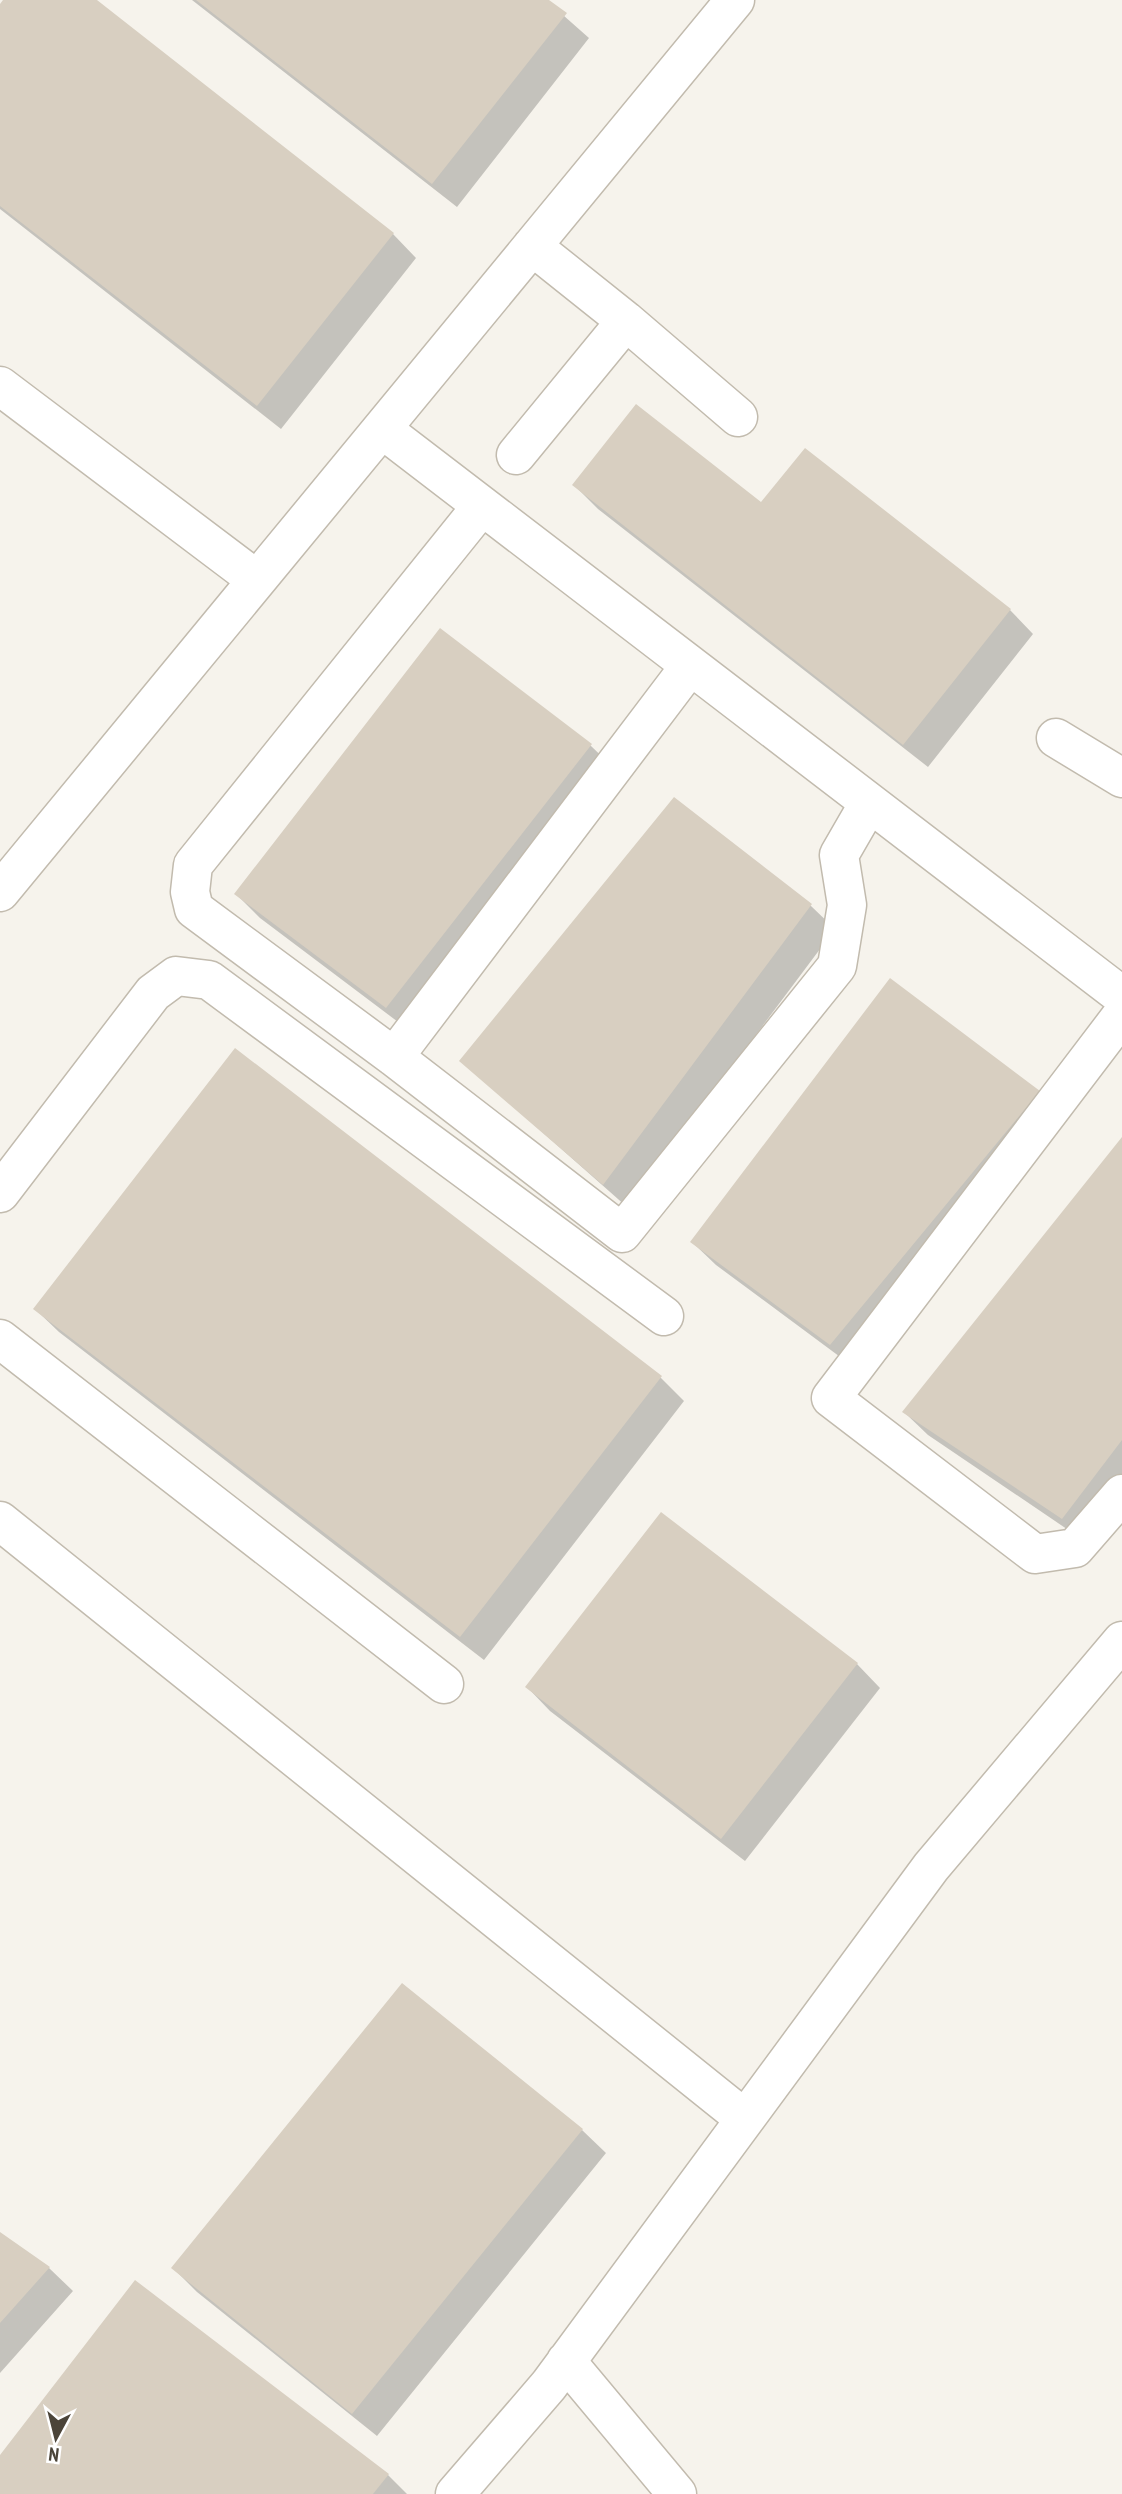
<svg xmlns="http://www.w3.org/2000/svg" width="1122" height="2494" font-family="'PT Sans Narrow',sans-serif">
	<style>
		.shadow { fill: #0003 }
		.building { fill: #d8cfc1 }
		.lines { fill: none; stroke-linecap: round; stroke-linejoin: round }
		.minor-casing { stroke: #c2bbae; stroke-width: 41 }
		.minor { stroke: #fff; stroke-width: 38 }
	</style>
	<rect width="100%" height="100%" fill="#f6f3ec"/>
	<path class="shadow" d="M5 0H94L393 234 416 258 281 429 0 209V7Z
		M192 0H546L589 38 457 207Z
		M574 485 762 504 1010 610 1033 634 928 767 598 509Z
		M440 631 591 746 615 769 410 1031 260 918 236 894Z
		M674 800 811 906 835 929 627 1207 462 1061Z
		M891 981 1039 1092 1063 1116 855 1368 716 1265 692 1242Z
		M236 1050 661 1378 684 1401 484 1660 59 1332 35 1309Z
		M1122 1141V1495L1086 1542 928 1435 904 1412Z
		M857 1664 880 1688 745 1861 550 1711 527 1687Z
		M582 2130 606 2153 377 2436 197 2292 173 2268Z
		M0 2234 49 2268 73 2291 0 2373Z
		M0 2458 388 2475 407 2494H0Z"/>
	<path class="building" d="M3 0H97L394 233 257 406 0 206V4Z
		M196 0H549L567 13 432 184Z
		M636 404 761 502 805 448 1011 609 903 745 572 485Z
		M440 628 592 744 386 1008 234 894Z
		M674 797 812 904 603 1185 459 1061Z
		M890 978 1040 1091 830 1345 690 1242Z
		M235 1048 662 1376 460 1637 33 1309Z
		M1122 1137V1440L1062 1519 902 1412Z
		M661 1512 858 1663 721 1839 525 1687Z
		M402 1983 583 2129 352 2414 171 2268Z
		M0 2232 50 2267 0 2323Z
		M135 2280 389 2474 373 2494H0V2455Z"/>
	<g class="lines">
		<g class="minor-casing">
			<path id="minor" d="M532 246 626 321 738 417
				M0 386 257 580
				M382 429 1122 996
				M516 455 626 321
				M481 507 193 865 190 892 194 909 394 1057 622 1233 837 966 847 905 839 855 869 803
				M1056 738 1122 778
				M0 892 735 0
				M1122 1015 831 1398 1035 1554 1075 1548 1122 1494
				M394 1057 690 666
				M0 1193 153 993 176 976 209 980 664 1316
				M0 1339 444 1684
				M0 1521 745 2119
				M566 2361 677 2494
				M455 2494 549 2385 931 1867 1122 1641"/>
		</g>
		<use href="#minor" class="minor"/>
	</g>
	<g transform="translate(56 2438) rotate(187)" stroke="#ffffff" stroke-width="5" paint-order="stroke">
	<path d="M0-5L12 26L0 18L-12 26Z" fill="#4b4439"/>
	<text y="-10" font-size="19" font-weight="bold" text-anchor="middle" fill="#4b4439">N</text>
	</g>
</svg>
